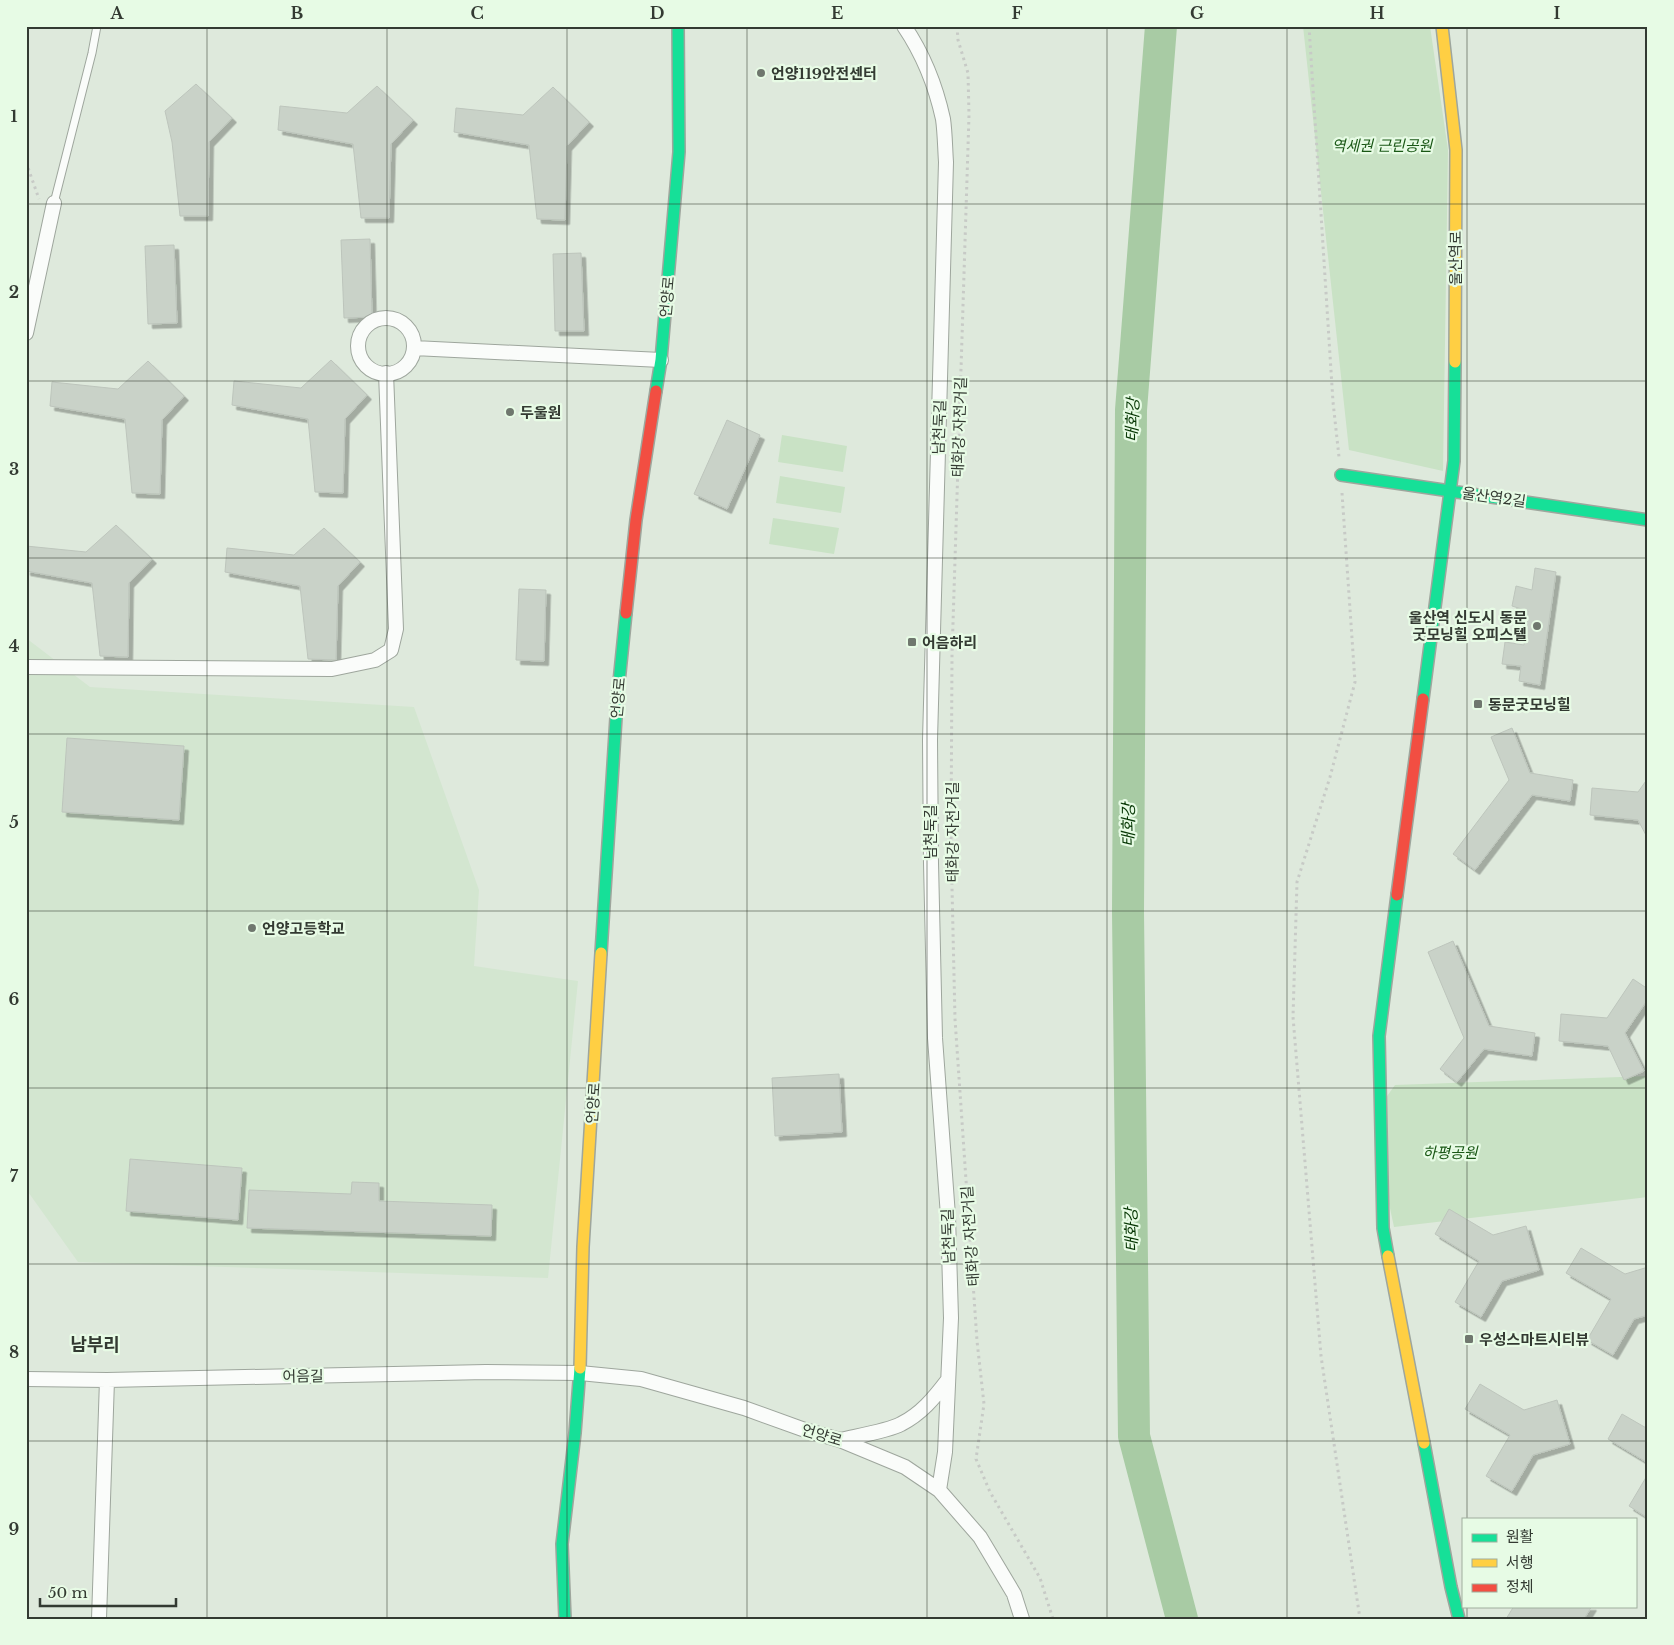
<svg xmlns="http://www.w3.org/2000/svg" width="1674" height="1645" font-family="'Libre Baskerville','Noto Sans KR',serif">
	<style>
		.built { fill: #d3e6d0 }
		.green { fill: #c9e2c5 }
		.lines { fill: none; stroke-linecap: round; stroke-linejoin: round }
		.river { stroke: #a8cba4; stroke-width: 32 }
		.building { fill: #c9d2c8; stroke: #bdc5bc; filter: url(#shadow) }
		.lane-casing { stroke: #9ea69d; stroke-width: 9 }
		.street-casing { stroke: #9ea69d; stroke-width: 16 }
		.fast-casing { stroke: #9ea69d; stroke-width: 14 }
		.slow-casing { stroke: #9ea69d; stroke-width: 14 }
		.jam-casing { stroke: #9ea69d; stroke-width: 14 }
		.path { stroke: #c7cac6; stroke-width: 3; stroke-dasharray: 2.5 4; stroke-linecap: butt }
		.lane { stroke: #fafcfa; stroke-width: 7 }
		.street { stroke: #fafcfa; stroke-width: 14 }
		.fast { stroke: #16e098; stroke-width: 11 }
		.slow { stroke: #ffcf43; stroke-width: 11 }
		.jam { stroke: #f24e42; stroke-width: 11 }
		.grid { fill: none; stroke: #333a32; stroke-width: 1; stroke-opacity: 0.55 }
		.poi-dot { fill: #6f776e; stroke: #e7fbe5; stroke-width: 2 }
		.labels { text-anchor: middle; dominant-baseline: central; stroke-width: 4.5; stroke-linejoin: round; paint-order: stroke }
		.poi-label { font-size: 15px; font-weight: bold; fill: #333a32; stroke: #e7fbe5; text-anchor: start }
		.park-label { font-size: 15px; font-style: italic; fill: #195715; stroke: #e7fbe5 }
		.street-label { font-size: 15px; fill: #333a32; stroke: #e7fbe5 }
		.water-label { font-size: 16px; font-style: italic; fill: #063704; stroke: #e7fbe5 }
		.quarter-label { font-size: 18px; font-weight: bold; fill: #333a32; stroke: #e7fbe5 }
		.neatline { fill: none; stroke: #333a32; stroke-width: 2 }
		.grid-label { font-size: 16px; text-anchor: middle; font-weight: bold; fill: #333a32 }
	</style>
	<defs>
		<filter id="shadow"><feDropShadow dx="4.5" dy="4.5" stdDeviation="0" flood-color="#0004"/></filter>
	</defs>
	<rect width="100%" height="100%" fill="#dee9dc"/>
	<path class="built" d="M26 638 90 687 414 707 479 890 474 966 578 981 548 1278 78 1262 26 1189Z"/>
	<path class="green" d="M1303 26H1430L1448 150 1443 471 1349 450Z
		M782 435 847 446 843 472 778 462Z
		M780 476 845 487 841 513 776 503Z
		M773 518 839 528 834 554 769 544Z
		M1648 1076V1197L1394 1227 1382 1171 1380 1106 1395 1085Z"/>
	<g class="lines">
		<path class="river" d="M1161 26 1131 410 1128 912 1134 1436 1182 1619"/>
	</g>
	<path class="building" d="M196 84 232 118 209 142 208 216H180L172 142 165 111Z
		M377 86 413 120 391 144 389 218H361L353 144 278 130 280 106 347 113Z
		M553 87 589 122 567 146 565 220 537 219 529 145 454 132 456 108 523 115Z
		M370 239 372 317 344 318 341 240Z
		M174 245 177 323 148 324 145 246Z
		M581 253 584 331H555L553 254Z
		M331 360 367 395 345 419 343 493 315 492 308 419 232 405 234 381 301 388Z
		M148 361 184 396 162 420 160 494 132 493 125 419 50 406 52 382 118 389Z
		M727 420 760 435 727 509 694 494Z
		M116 525 152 559 129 583 128 657 100 656 92 583 26 571V546L86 552Z
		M324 528 360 562 338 586 336 660 308 659 300 586 225 572 227 548 294 555Z
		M1535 568 1556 572 1540 685 1519 681 1521 666 1502 664 1505 642 1524 645 1528 611 1512 606 1516 586 1532 590Z
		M519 589 546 590 544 661 516 660Z
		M1512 728 1530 773 1573 780 1570 801 1532 795 1475 870 1453 854 1509 780 1491 737Z
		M67 738 184 746 179 820 62 812Z
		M1648 778V839L1638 820 1590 815 1592 788 1638 792Z
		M1453 941 1489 1026 1535 1033 1532 1056 1484 1049 1457 1082 1440 1069 1464 1038 1428 952Z
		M1633 979 1648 989V999L1625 1033 1644 1071 1624 1080 1608 1046 1559 1041 1561 1014 1607 1018Z
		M839 1074 842 1132 775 1136 772 1078Z
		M130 1159 242 1168 238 1220 126 1211Z
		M352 1182 379 1183V1201L492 1205 491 1236 247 1228 249 1190 351 1194Z
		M1449 1209 1493 1235 1526 1226 1539 1270 1502 1281 1481 1317 1455 1302 1479 1261 1435 1234Z
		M1581 1248 1625 1274 1648 1267V1315L1634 1319 1613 1355 1587 1340 1611 1299 1566 1273Z
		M1480 1384 1524 1410 1557 1400 1570 1444 1533 1455 1512 1491 1486 1476 1510 1435 1465 1409Z
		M1622 1414 1648 1429V1463L1608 1439Z
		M1648 1474V1518L1629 1506Z
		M1514 1606H1592L1584 1619H1506Z"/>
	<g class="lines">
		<g class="lane-casing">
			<path id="lane" d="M54 203 92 53 97 26"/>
		</g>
		<g class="street-casing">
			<path id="street" d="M904 26C923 54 936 87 943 119 945 133 945 148 946 162L930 740 931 863 935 1038 948 1216 951 1318 945 1452 939 1490 980 1537 1014 1594 1022 1619
				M358 346a28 28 0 1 1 56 0a28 28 0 1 1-56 0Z
				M26 333 54 203
				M414 348 661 360
				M26 667 332 669 375 660 391 650 396 629 386 373
				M26 1379 107 1380 486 1372 580 1373 641 1379 744 1408 805 1430 840 1440 905 1467 939 1490
				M840 1440C857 1436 888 1431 901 1424 921 1414 934 1398 947 1381
				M99 1619 107 1380"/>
		</g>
		<g class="fast-casing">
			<path id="fast" d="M656 391 661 360 679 152 678 26
				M1341 475 1648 520
				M1423 699 1454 461 1455 362
				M601 953 617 702 626 613
				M1388 1256 1383 1228 1379 1036 1397 895
				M1424 1443 1451 1587 1459 1619
				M565 1619 562 1544 575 1433 580 1368"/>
		</g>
		<g class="slow-casing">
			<path id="slow" d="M1442 26 1456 150 1455 362
				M1388 1256 1424 1443
				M580 1368 583 1247 601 953"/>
		</g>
		<g class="jam-casing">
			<path id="jam" d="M626 613 636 520 656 391
				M1397 895 1423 699"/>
		</g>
		<path class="path" d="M957 26 958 40 968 73 969 115 952 655 951 843 955 1019 977 1341 984 1404 976 1459 990 1492 1040 1578 1053 1619
			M1309 26 1333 402 1339 457
			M26 162 39 199
			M1342 493 1355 682 1330 777 1297 882 1293 1017 1321 1356 1360 1619"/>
		<use href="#lane" class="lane"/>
		<use href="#street" class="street"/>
		<use href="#fast" class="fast"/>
		<use href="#slow" class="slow"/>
		<use href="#jam" class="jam"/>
	</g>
	<path class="grid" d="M207 26V1619M387 26V1619M567 26V1619M747 26V1619M927 26V1619M1107 26V1619M1287 26V1619M1467 26V1519M26 204H1648M26 381H1648M26 558H1648M26 734H1648M26 911H1648M26 1088H1648M26 1264H1648M26 1441H1648M1467 1606V1619"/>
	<g class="poi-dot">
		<circle cx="761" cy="73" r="5"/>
		<circle cx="510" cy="412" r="5"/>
		<circle cx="1537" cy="626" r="5"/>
		<rect x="907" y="637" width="10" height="10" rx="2.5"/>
		<rect x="1473" y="699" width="10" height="10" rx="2.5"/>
		<circle cx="252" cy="928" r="5"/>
		<rect x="1464" y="1334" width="10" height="10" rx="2.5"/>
	</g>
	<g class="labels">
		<g class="poi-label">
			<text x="771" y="73">언양119안전센터</text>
			<text x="520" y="412">두울원</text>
			<text x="1527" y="617" text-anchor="end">울산역 신도시 동문<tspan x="1527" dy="17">굿모닝힐 오피스텔</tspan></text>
			<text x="922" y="642">어음하리</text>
			<text x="1488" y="704">동문굿모닝힐</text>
			<text x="262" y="928">언양고등학교</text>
			<text x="1479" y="1339">우성스마트시티뷰</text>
		</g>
		<g class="park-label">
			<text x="1382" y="145">역세권 근린공원</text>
			<text x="1450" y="1152">하평공원</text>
		</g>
		<g class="street-label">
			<text transform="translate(1455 258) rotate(-90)">울산역로</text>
			<text transform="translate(667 297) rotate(-85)">언양로</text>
			<text transform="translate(939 427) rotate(-88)">남천둑길</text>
			<text transform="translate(959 427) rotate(-88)">태화강 자전거길</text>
			<text transform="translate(1494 497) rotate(8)">울산역2길</text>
			<text transform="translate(618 698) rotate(-85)">언양로</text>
			<text transform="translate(930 832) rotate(-90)">남천둑길</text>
			<text transform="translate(952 832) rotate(-90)">태화강 자전거길</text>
			<text transform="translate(593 1103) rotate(-86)">언양로</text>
			<text transform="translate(948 1236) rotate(-92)">남천둑길</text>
			<text transform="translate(970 1236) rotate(-94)">태화강 자전거길</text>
			<text transform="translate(303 1376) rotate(-1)">어음길</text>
			<text transform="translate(822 1435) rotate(17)">언양로</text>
		</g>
		<g class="water-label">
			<text transform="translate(1132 420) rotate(-88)">태화강</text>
			<text transform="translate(1128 825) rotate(-90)">태화강</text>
			<text transform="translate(1131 1230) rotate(-91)">태화강</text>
		</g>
		<g class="quarter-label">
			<text x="95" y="1345">남부리</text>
		</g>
	</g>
	<rect width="1674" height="1645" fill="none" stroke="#e7fbe5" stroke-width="55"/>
	<rect x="1462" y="1518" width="175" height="90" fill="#e7fbe5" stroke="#9fae9d"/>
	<rect x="1472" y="1534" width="25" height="8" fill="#16e098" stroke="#9fae9d"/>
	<text x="1506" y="1542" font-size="15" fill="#333a32">원활</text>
	<rect x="1472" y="1559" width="25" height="8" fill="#ffcf43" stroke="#9fae9d"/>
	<text x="1506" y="1568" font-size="15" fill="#333a32">서행</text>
	<rect x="1472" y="1584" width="25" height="8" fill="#f24e42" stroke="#9fae9d"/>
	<text x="1506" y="1592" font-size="15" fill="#333a32">정체</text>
	<path d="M40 1598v8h136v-8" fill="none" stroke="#333a32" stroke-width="2.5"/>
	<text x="48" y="1598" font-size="15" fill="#333a32" stroke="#e7fbe5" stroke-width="4" paint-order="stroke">50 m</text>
	<rect x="28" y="28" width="1618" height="1590" class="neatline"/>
	<g class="grid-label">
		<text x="117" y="19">A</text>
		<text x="297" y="19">B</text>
		<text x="477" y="19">C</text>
		<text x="657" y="19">D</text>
		<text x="837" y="19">E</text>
		<text x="1017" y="19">F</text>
		<text x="1197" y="19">G</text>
		<text x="1377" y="19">H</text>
		<text x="1557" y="19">I</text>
		<text x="14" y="122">1</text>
		<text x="14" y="298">2</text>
		<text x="14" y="475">3</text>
		<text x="14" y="652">4</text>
		<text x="14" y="828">5</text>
		<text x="14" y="1005">6</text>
		<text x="14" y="1182">7</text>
		<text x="14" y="1358">8</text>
		<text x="14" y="1535">9</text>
	</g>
</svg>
